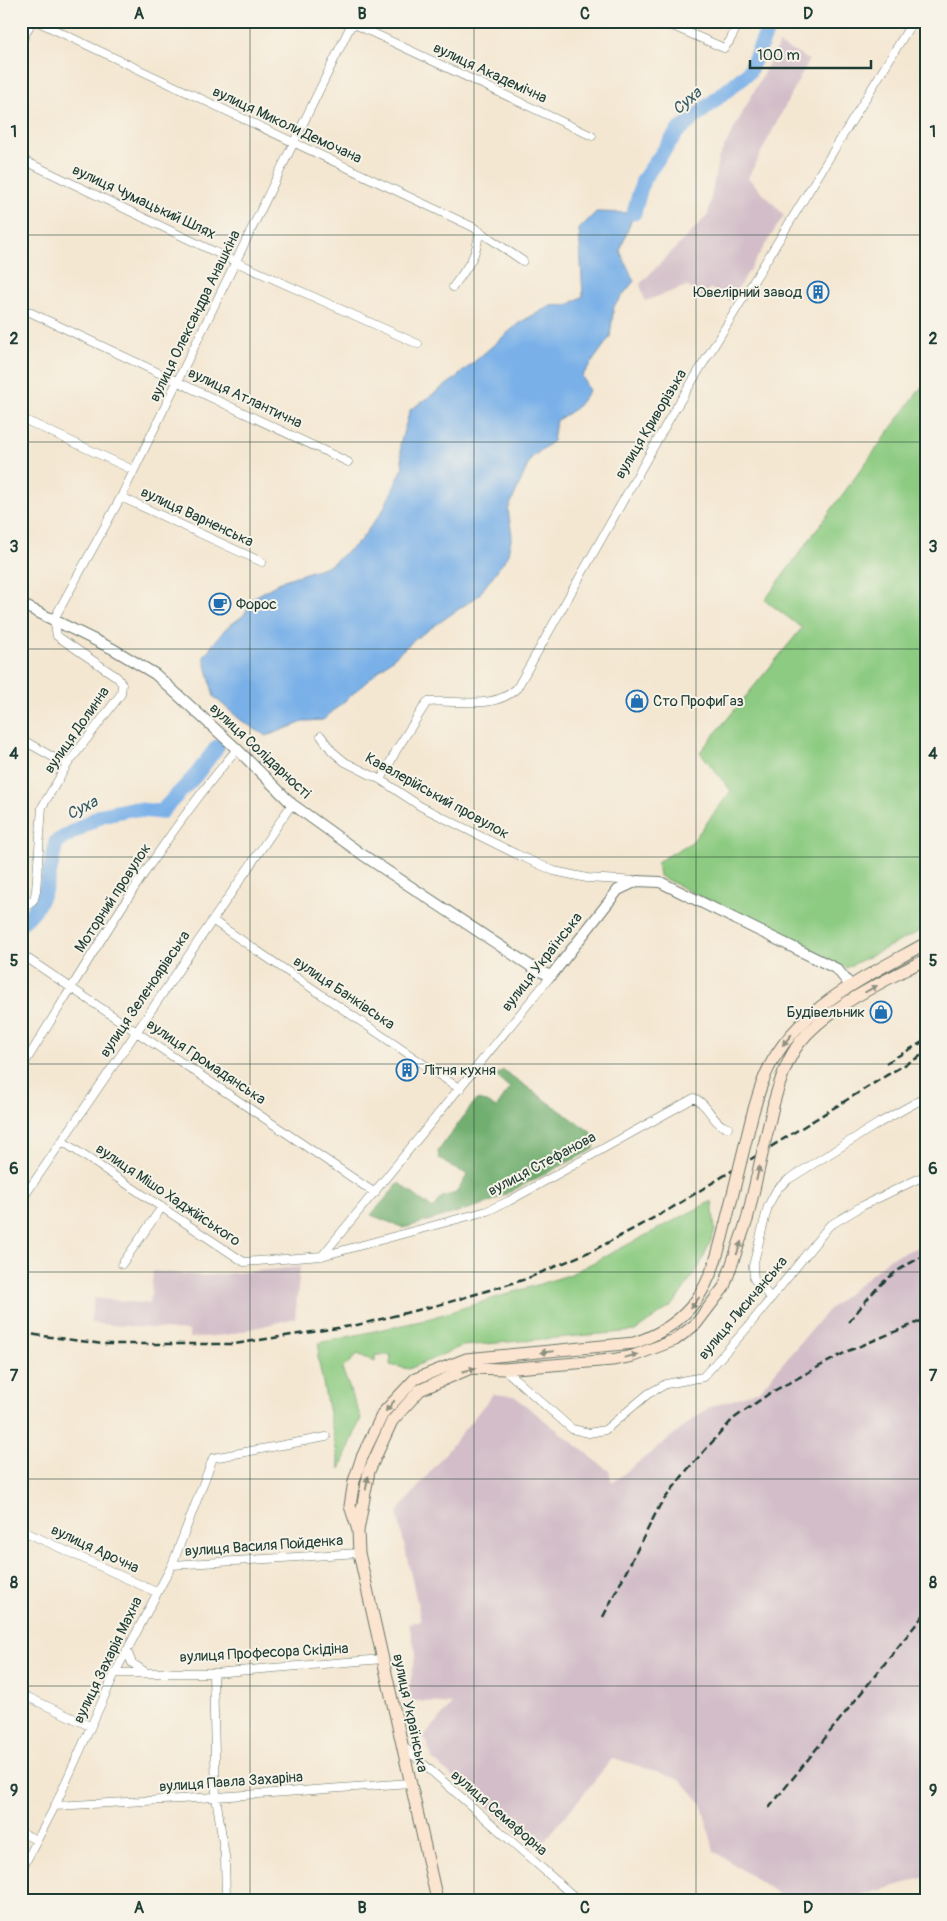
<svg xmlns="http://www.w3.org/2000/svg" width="947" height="1921" font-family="Pangolin,sans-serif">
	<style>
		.industrial { fill: #d2bdc8 }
		.green { fill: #8ccb81; stroke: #56845a }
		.forest { fill: #71af6f; stroke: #487652 }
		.water { fill: #79b0e8; stroke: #4c768e }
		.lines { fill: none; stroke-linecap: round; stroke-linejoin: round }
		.river { stroke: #79b0e8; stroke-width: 15 }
		.minor-casing { stroke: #6a786b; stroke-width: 9 }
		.tertiary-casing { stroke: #6a786b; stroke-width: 12 }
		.secondary-casing { stroke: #6a786b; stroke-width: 13 }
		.minor { stroke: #fff; stroke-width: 8 }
		.tertiary { stroke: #fff; stroke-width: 10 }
		.secondary { stroke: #fce5d0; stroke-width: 11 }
		.rail { stroke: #1f3d34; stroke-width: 2.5; stroke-dasharray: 8 4; stroke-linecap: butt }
		.secondary-bridge-casing { stroke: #6a786b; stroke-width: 13; stroke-linecap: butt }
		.secondary-bridge { stroke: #fce5d0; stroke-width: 11 }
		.oneway { fill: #8e9182 }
		.grid { fill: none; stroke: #1f3d34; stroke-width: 1; stroke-opacity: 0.55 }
		.labels { text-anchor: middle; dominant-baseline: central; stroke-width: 4; stroke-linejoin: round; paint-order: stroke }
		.street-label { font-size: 15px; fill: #1f3d34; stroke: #f7f3e8 }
		.poi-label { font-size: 15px; fill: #1f3d34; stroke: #f7f3e8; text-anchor: start }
		.water-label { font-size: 16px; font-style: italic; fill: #365a61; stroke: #f7f3e8 }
		.neatline { fill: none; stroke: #1f3d34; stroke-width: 2 }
		.grid-label { font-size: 16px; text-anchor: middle; font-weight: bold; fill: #1f3d34 }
	</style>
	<rect width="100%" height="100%" fill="#f7f3e8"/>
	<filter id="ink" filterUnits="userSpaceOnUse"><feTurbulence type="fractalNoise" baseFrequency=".02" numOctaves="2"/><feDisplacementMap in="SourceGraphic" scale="10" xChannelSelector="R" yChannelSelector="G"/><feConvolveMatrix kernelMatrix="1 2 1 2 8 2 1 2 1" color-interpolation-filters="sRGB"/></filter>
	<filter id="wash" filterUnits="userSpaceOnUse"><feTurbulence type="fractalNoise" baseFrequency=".0096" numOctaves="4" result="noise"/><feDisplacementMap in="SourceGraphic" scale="20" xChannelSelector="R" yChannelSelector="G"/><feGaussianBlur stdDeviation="1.12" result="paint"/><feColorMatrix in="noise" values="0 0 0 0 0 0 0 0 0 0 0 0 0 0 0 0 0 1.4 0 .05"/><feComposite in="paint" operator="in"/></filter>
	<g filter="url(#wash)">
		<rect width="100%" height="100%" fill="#f4e7d2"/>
		<path class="industrial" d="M779 44 809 60 748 178 784 215 730 301 710 288 703 299 687 286 645 301 640 284 708 215 718 159Z
			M926 1244V1877L847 1900H780V1895L714 1851 702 1804 680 1779 613 1758 538 1849 433 1760 424 1737 452 1704 407 1700 416 1652 409 1624 421 1620 397 1513 493 1394 514 1396 609 1471 612 1483 708 1408 759 1391 828 1310 892 1257Z
			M300 1267 295 1318 227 1335 189 1338V1331L90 1323 94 1298 150 1304 153 1271 203 1276Z"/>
		<path class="green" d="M926 381V928L846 968 659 876 657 862 692 842 731 791 700 752 802 628 765 600Z
			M712 1201 715 1231 700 1265 673 1305 635 1331 462 1346 409 1369 390 1365 391 1355H375V1362L358 1354 342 1369 361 1418 340 1469 318 1358 319 1343 421 1321 569 1275Z"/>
		<path class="forest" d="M503 1070 595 1135 594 1149 488 1203 404 1228 371 1215 399 1183 433 1209 442 1197 456 1193 468 1174 453 1168 439 1158 438 1151 476 1100 487 1102 496 1108 510 1088 496 1076Z"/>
		<path class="water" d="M596 212 634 213 620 251 634 281 614 306 610 337 582 376 589 391 576 408 556 421 553 441 531 458 508 510 512 535 507 557 478 596 415 639 323 720 306 721 266 736 242 721 214 697 204 656 225 629 244 615 253 598 284 580 330 565 359 542 383 510 403 468 400 444 410 410 452 381 519 323 550 306 568 305 583 296 579 229Z"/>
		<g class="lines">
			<path class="river" d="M634 213 643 180 677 132 749 72 767 31V21
				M21 923C47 905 50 870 56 842L102 815 130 809 161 812 196 775 217 747"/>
		</g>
	</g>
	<g filter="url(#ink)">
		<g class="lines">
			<g class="minor-casing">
				<path id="minor" d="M36 21 473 227 523 261
					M661 21 724 48 729 42 740 21
					M350 22 592 136
					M21 43 32 21
					M21 159 236 262 418 344
					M453 287C468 266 477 257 479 231
					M21 308 348 462
					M21 418 133 470
					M121 497 262 562
					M321 736 332 751 345 762 381 780 420 806 516 854 554 871 587 878 637 881
					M21 739 67 765
					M381 780 397 749 427 702C456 699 494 711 517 688L671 416 913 21
					M21 913 34 899 36 891 42 807 67 765 121 694 122 684 117 677 57 636 54 619 121 497 353 21
					M212 920 460 1089
					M21 954 375 1193
					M21 1069C89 960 154 847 237 749
					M62 1141 244 1262 322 1256 487 1211 509 1201 694 1098C709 1104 712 1124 728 1128
					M21 1201 292 804
					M322 1256 551 976
					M122 1264 162 1207
					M771 1298 754 1279 753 1266 768 1206 777 1189 789 1179 879 1123 926 1097
					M504 1369 572 1429 589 1433 605 1430 648 1394 666 1384 703 1377 747 1328 829 1226 862 1206 926 1175
					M21 1530 156 1592
					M172 1565 359 1553
					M127 1651 132 1663 144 1671
					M115 1673H213L383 1659
					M213 1673 216 1797 225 1856 226 1900
					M21 1694 90 1726
					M403 1746 578 1900
					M55 1806 216 1797 410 1783
					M21 1833 37 1840
					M21 1871 55 1806 115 1673 172 1565 213 1458 326 1437"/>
			</g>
			<g class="tertiary-casing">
				<path id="tertiary" d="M21 604 113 649 155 674 237 749 292 804 363 855 535 969 551 976 618 890 637 881 660 882 837 969 850 985"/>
			</g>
			<g class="secondary-casing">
				<path id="secondary" d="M774 1102C780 1081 787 1059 800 1042 830 1005 885 981 926 959
					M752 1116C758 1095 764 1073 776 1055 809 1002 873 973 926 943
					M358 1530 350 1506 354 1481 362 1457 383 1413 415 1379 466 1359 634 1343C695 1323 711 1284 725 1226
					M437 1900 359 1553 358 1531 369 1471 392 1421 420 1390 471 1368 504 1369 612 1360 633 1356 675 1340 696 1324 724 1287 747 1220"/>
			</g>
			<use href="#minor" class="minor"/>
			<use href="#tertiary" class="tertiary"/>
			<use href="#secondary" class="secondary"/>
			<path class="rail" d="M886 1063 926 1040
				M849 1322C875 1289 887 1273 926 1255
				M21 1333 103 1344H234L357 1325 446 1303 526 1279 596 1249 670 1209 892 1072 926 1053
				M603 1617 660 1505 687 1470 733 1419 770 1393 848 1351 926 1319
				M769 1808 926 1612"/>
			<g class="secondary-bridge-casing">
				<path id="secondary-bridge" d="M747 1220 774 1102
					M725 1226 752 1116"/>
			</g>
			<use href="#secondary-bridge" class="secondary-bridge"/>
		</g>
		<defs><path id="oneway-solid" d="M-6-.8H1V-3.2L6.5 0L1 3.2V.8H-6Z" transform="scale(1.25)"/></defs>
		<g class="oneway">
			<use href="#oneway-solid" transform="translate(871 989) rotate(-29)"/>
			<use href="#oneway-solid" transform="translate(787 1040) rotate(130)"/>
			<use href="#oneway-solid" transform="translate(758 1173) rotate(-77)"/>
			<use href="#oneway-solid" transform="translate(739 1248) rotate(-70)"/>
			<use href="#oneway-solid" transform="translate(695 1303) rotate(127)"/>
			<use href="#oneway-solid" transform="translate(547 1352) rotate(175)"/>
			<use href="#oneway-solid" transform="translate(631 1356) rotate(-13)"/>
			<use href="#oneway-solid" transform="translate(469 1370) rotate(-14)"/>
			<use href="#oneway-solid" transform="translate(390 1406) rotate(130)"/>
			<use href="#oneway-solid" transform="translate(367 1483) rotate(-80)"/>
		</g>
	</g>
	<path class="grid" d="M250 21V1900M474 21V1900M696 21V1900M21 235H926M21 442H926M21 649H926M21 857H926M21 1064H926M21 1272H926M21 1479H926M21 1686H926"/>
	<defs>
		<g id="building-ring" transform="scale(1.125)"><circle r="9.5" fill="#f7f3e8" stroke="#1f6fb2" stroke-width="1.5"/><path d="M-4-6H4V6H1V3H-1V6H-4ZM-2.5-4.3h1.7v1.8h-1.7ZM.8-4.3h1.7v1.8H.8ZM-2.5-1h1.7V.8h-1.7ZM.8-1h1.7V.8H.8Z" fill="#1f6fb2"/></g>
		<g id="cafe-ring" transform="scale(1.125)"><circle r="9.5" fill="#f7f3e8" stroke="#1f6fb2" stroke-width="1.5"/><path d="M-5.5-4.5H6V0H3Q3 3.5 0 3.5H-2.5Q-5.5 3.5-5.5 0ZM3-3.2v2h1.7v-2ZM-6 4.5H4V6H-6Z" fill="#1f6fb2"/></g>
		<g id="shop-ring" transform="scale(1.125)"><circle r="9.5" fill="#f7f3e8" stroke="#1f6fb2" stroke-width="1.5"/><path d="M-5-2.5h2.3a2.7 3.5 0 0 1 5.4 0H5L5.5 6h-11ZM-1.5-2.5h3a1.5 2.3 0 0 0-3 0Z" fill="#1f6fb2"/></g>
	</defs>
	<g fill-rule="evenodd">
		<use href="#building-ring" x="818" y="292"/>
		<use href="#cafe-ring" x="220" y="604"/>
		<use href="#shop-ring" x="637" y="701"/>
		<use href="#shop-ring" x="881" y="1012"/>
		<use href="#building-ring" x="407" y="1070"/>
	</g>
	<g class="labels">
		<g class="street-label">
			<text transform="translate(490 73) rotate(25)">вулиця Академічна</text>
			<text transform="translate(287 125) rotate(25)">вулиця Миколи Демочана</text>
			<text transform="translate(144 202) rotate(25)">вулиця Чумацький Шлях</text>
			<text transform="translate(195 316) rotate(-64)">вулиця Олександра Анашкіна</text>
			<text transform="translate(245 398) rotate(25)">вулиця Атлантична</text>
			<text transform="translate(651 424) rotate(-59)">вулиця Криворізька</text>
			<text transform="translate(197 517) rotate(25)">вулиця Варненська</text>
			<text transform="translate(77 730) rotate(-55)">вулиця Долинна</text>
			<text transform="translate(260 751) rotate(43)">вулиця Солідарності</text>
			<text transform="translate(437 796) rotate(29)">Кавалерійський провулок</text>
			<text transform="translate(113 898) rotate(-57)">Моторний провулок</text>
			<text transform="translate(542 962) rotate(-52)">вулиця Українська</text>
			<text transform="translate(344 993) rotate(34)">вулиця Банківська</text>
			<text transform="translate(145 994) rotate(-56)">вулиця Зеленоярівська</text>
			<text transform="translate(206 1062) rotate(34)">вулиця Громадянська</text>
			<text transform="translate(542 1164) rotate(-28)">вулиця Стефанова</text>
			<text transform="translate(168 1195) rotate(34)">вулиця Мішо Хаджійського</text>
			<text transform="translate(743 1308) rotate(-50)">вулиця Лисичанська</text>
			<text transform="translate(264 1546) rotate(-4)">вулиця Василя Пойденка</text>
			<text transform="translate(95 1549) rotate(25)">вулиця Арочна</text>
			<text transform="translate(264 1653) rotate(-3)">вулиця Професора Скідіна</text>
			<text transform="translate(108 1660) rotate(-64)">вулиця Захарія Махна</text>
			<text transform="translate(410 1713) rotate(78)">вулиця Українська</text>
			<text transform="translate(231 1782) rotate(-4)">вулиця Павла Захаріна</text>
			<text transform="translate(499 1813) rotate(41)">вулиця Семафорна</text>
		</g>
		<g class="poi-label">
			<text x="802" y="292" text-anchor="end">Ювелірний завод</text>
			<text x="236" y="604">Форос</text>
			<text x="653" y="701">Сто ПрофиГаз</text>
			<text x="865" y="1012" text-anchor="end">Будівельник</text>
			<text x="423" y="1070">Літня кухня</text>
		</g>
		<g class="water-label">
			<text transform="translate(687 101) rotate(-40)">Суха</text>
			<text transform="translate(82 808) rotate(-27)">Суха</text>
		</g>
	</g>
	<rect width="947" height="1921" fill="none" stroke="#f7f3e8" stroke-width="55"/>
	<path d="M750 60v8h121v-8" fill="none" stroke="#1f3d34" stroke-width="2.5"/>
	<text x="757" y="60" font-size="15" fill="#1f3d34" stroke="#f7f3e8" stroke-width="4" paint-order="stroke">100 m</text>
	<rect x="28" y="28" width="892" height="1866" class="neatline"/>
	<g class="grid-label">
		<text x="139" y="19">A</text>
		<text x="362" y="19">B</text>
		<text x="585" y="19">C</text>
		<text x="808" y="19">D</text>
		<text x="14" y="137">1</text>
		<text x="933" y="137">1</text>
		<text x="14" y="344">2</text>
		<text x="933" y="344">2</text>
		<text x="14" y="552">3</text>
		<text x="933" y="552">3</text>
		<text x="14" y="759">4</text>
		<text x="933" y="759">4</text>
		<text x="14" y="966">5</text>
		<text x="933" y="966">5</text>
		<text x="14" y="1174">6</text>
		<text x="933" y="1174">6</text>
		<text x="14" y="1381">7</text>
		<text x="933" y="1381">7</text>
		<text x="14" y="1588">8</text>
		<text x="933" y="1588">8</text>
		<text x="14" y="1796">9</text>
		<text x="933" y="1796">9</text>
		<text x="139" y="1913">A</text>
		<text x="362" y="1913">B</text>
		<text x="585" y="1913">C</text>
		<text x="808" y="1913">D</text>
	</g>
</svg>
